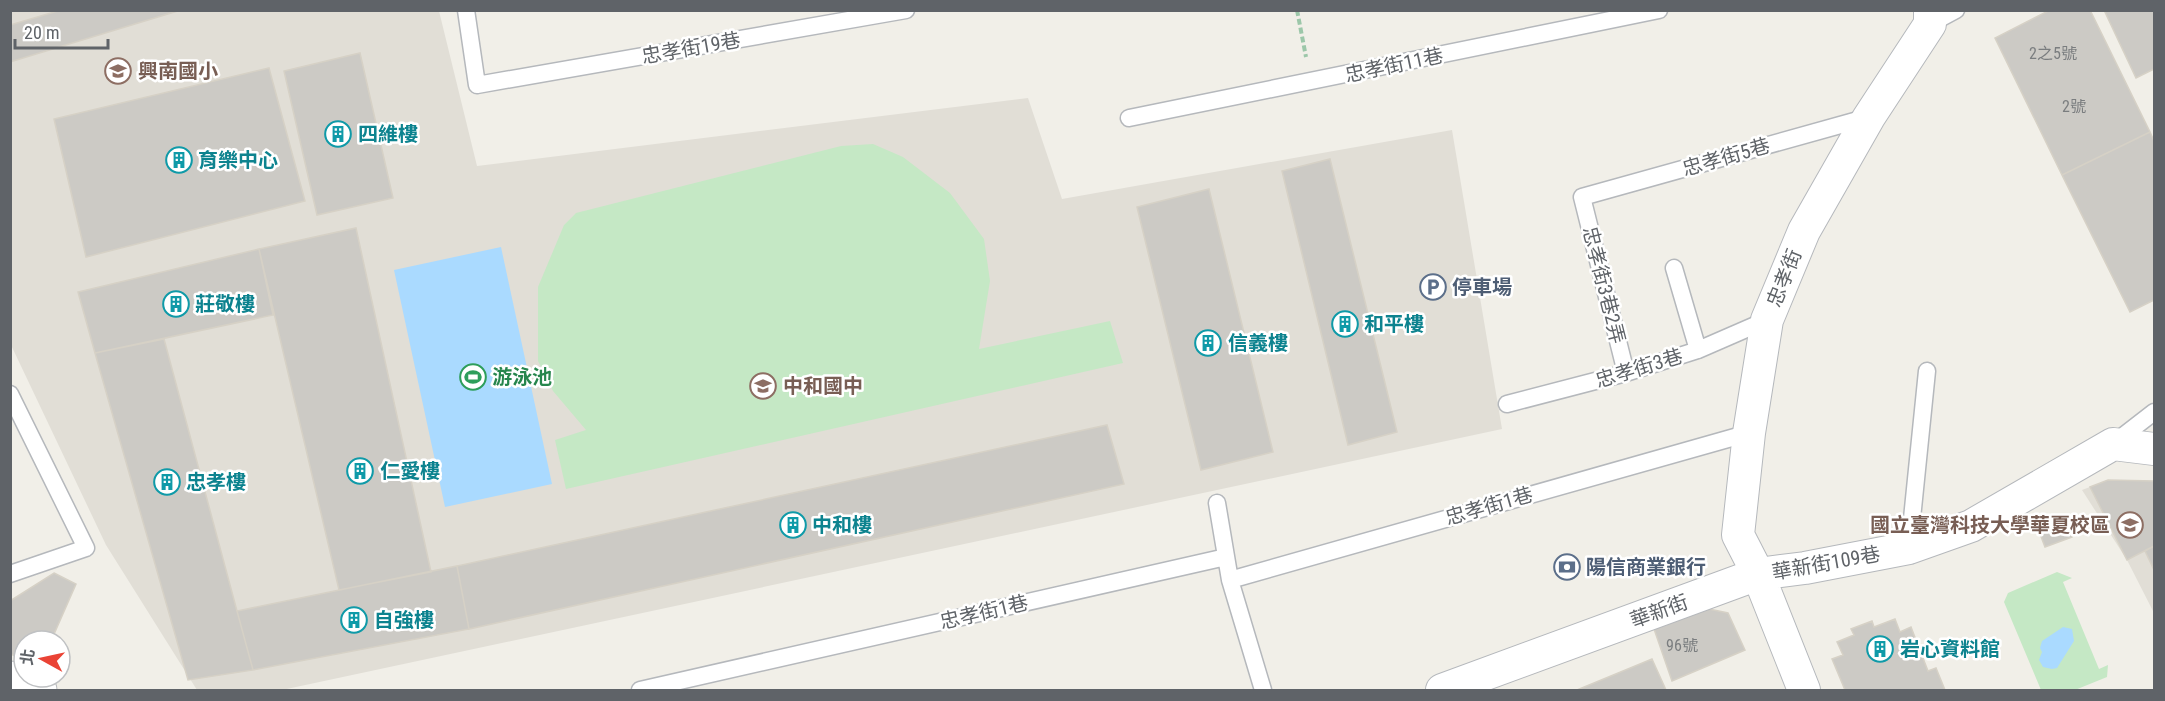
<svg xmlns="http://www.w3.org/2000/svg" width="2165" height="701" font-family="'Roboto Condensed','Noto Sans TC',sans-serif">
	<style>
		.education { fill: #e1ded6 }
		.green { fill: #c5e8c5 }
		.water { fill: #aadaff }
		.building { fill: #cccac5; stroke: #d6d1c6; stroke-width: 1.5 }
		.lines { fill: none; stroke-linecap: round; stroke-linejoin: round }
		.service-casing { stroke: #b5b8bc; stroke-width: 19 }
		.minor-casing { stroke: #b5b8bc; stroke-width: 34 }
		.tertiary-casing { stroke: #b5b8bc; stroke-width: 35 }
		.path { stroke: #9cc7a9; stroke-width: 4; stroke-dasharray: 6 3; stroke-linecap: butt }
		.service { stroke: #fff; stroke-width: 16 }
		.minor { stroke: #fff; stroke-width: 32 }
		.tertiary { stroke: #fff; stroke-width: 33 }
		.labels { text-anchor: middle; dominant-baseline: central; stroke-width: 5; stroke-linejoin: round; paint-order: stroke }
		.number-label { font-size: 16px; fill: #7a7d7f }
		.street-label { font-size: 20px; fill: #5f6368; stroke: #fff }
		.education-label { font-size: 20px; font-weight: bold; fill: #785e54; stroke: #fff; text-anchor: start }
		.culture-label { font-size: 20px; font-weight: bold; fill: #0d838f; stroke: #fff; text-anchor: start }
		.service-label { font-size: 20px; font-weight: bold; fill: #4e5e75; stroke: #fff; text-anchor: start }
		.leisure-label { font-size: 20px; font-weight: bold; fill: #27864d; stroke: #fff; text-anchor: start }
	</style>
	<rect width="100%" height="100%" fill="#f1efe8"/>
	<path class="education" d="M11 11H439L477 166 1028 98 1062 199 1452 130 1502 429 282 690H197L106 545 11 345Z
		M2108 480 2154 481V613L2127 560 2082 490Z"/>
	<path class="green" d="M873 144 903 157 950 193 984 239 990 281 979 349 1110 321 1123 363 566 489 555 440 586 430 553 391 538 361V287L564 225 576 213 841 146Z
		M2057 572 2072 578 2063 582 2099 669 2108 665 2107 677 2075 690H2041L2004 602 2008 593Z"/>
	<path class="water" d="M501 247 552 484 445 507 394 270Z
		M2063 627 2072 629 2074 641 2057 668 2052 669 2043 667 2039 660 2042 652 2040 648 2042 641Z"/>
	<path class="building" d="M61 10H181L10 62V25Z
		M2050 10H2090L2150 132 2062 175 1995 38Z
		M2104 10H2154V69L2136 78Z
		M360 53 393 198 317 215 284 71Z
		M269 68 305 201 86 257 54 119Z
		M2150 132 2154 141V300L2130 312 2062 175Z
		M1330 159 1397 432 1348 445 1282 171Z
		M1209 189 1273 452 1201 470 1137 207Z
		M356 228 431 572 339 590 259 249Z
		M259 249 273 315 95 353 78 292Z
		M164 339 237 611 253 670 188 680 95 353Z
		M1107 425 1124 484 469 629 457 566Z
		M2108 480 2154 481V546L2127 560 2090 487Z
		M2067 524 2072 537 2045 547 2040 534Z
		M2154 546V570L2145 551Z
		M457 566 469 629 253 670 237 611Z
		M54 573 76 584 51 641H24V659L10 654V601Z
		M1709 609 1728 613 1745 650 1672 681 1654 629Z
		M1895 619 1900 632 1911 627 1928 671 1936 668 1945 690H1845L1832 659 1843 655 1837 642 1854 635 1851 629 1872 621 1874 627Z
		M1652 659 1666 690H1577Z"/>
	<g class="lines">
		<g class="service-casing">
			<path id="service" d="M466 10 477 85 906 10
				M1930 24 1956 10
				M1129 118 1659 10
				M1674 268 1698 350
				M1626 373 1582 197 1869 117
				M10 394 86 548 10 574
				M1507 404 1626 373 1698 350 1767 320
				M2114 443 2154 412
				M1217 503 1230 580 1263 690
				M1909 548 1927 371
				M1230 580 1749 433
				M640 690 1226 557"/>
		</g>
		<g class="minor-casing">
			<path id="minor" d="M1442 690 1758 574 1805 568 1909 548 1971 526 2113 444 2154 449
				M1804 690 1758 574 1738 535 1749 433 1767 320 1804 231 1869 117 1930 24V10"/>
		</g>
		<g class="tertiary-casing">
			<path id="tertiary" d="M10 678 40 690"/>
		</g>
		<path class="path" d="M1297 10 1306 57"/>
		<use href="#service" class="service"/>
		<use href="#minor" class="minor"/>
		<use href="#tertiary" class="tertiary"/>
	</g>
	<defs>
		<g id="school-ring" transform="scale(1.35)"><circle r="9.5" fill="#fff" stroke="#8d6e63" stroke-width="1.5"/><path d="M0-5L7-2L0 1L-7-2ZM-4 1L0 2.5L4 1V4Q0 6-4 4Z" fill="#8d6e63"/></g>
		<g id="building-ring" transform="scale(1.35)"><circle r="9.5" fill="#fff" stroke="#0f9aa8" stroke-width="1.5"/><path d="M-4-6H4V6H1V3H-1V6H-4ZM-2.5-4.3h1.7v1.8h-1.7ZM.8-4.3h1.7v1.8H.8ZM-2.5-1h1.7V.8h-1.7ZM.8-1h1.7V.8H.8Z" fill="#0f9aa8"/></g>
		<g id="parking-ring" transform="scale(1.35)"><circle r="9.5" fill="#fff" stroke="#5c6f8a" stroke-width="1.5"/><path d="M-3.5-5.5H1a3.5 3.5 0 0 1 0 7H-1V5.5H-3.5ZM-1-3.4V-.6H.8a1.4 1.4 0 0 0 0-2.8Z" fill="#5c6f8a"/></g>
		<g id="stadium-ring" transform="scale(1.35)"><circle r="9.5" fill="#fff" stroke="#2e9e5b" stroke-width="1.5"/><path d="M0-5a6.5 5 0 1 0 0 10a6.5 5 0 1 0 0-10ZM-3.5-1.8h7v3.6h-7Z" fill="#2e9e5b"/></g>
		<g id="university-ring" transform="scale(1.35)"><circle r="9.5" fill="#fff" stroke="#8d6e63" stroke-width="1.5"/><path d="M0-5L7-2L0 1L-7-2ZM-4 1L0 2.5L4 1V4Q0 6-4 4Z" fill="#8d6e63"/></g>
		<g id="bank-ring" transform="scale(1.35)"><circle r="9.5" fill="#fff" stroke="#5c6f8a" stroke-width="1.5"/><path d="M-6-4H6V4H-6ZM0-2.3a2.3 2.3 0 1 0 0 4.6a2.3 2.3 0 1 0 0-4.6Z" fill="#5c6f8a"/></g>
	</defs>
	<g fill-rule="evenodd">
		<use href="#school-ring" x="118" y="71"/>
		<use href="#building-ring" x="338" y="134"/>
		<use href="#building-ring" x="179" y="160"/>
		<use href="#parking-ring" x="1433" y="287"/>
		<use href="#building-ring" x="176" y="304"/>
		<use href="#building-ring" x="1345" y="324"/>
		<use href="#building-ring" x="1208" y="343"/>
		<use href="#stadium-ring" x="473" y="377"/>
		<use href="#school-ring" x="763" y="386"/>
		<use href="#building-ring" x="360" y="471"/>
		<use href="#building-ring" x="167" y="482"/>
		<use href="#building-ring" x="793" y="525"/>
		<use href="#university-ring" x="2130" y="525"/>
		<use href="#bank-ring" x="1567" y="567"/>
		<use href="#building-ring" x="354" y="620"/>
		<use href="#building-ring" x="1880" y="649"/>
	</g>
	<g class="labels">
		<g class="number-label">
			<text x="2053" y="53">2之5號</text>
			<text x="2074" y="106">2號</text>
			<text x="1682" y="645">96號</text>
		</g>
		<g class="street-label">
			<text transform="translate(691 48) rotate(-10)">忠孝街19巷</text>
			<text transform="translate(1394 65) rotate(-12)">忠孝街11巷</text>
			<text transform="translate(1726 157) rotate(-16)">忠孝街5巷</text>
			<text transform="translate(1784 278) rotate(-68)">忠孝街</text>
			<text transform="translate(1604 285) rotate(76)">忠孝街3巷2弄</text>
			<text transform="translate(1639 368) rotate(-17)">忠孝街3巷</text>
			<text transform="translate(1489 506) rotate(-16)">忠孝街1巷</text>
			<text transform="translate(1826 563) rotate(-10)">華新街109巷</text>
			<text transform="translate(1659 611) rotate(-20)">華新街</text>
			<text transform="translate(984 612) rotate(-13)">忠孝街1巷</text>
		</g>
		<g class="education-label">
			<text x="138" y="71">興南國小</text>
			<text x="783" y="386">中和國中</text>
			<text x="2110" y="525" text-anchor="end">國立臺灣科技大學華夏校區</text>
		</g>
		<g class="culture-label">
			<text x="358" y="134">四維樓</text>
			<text x="198" y="160">育樂中心</text>
			<text x="195" y="304">莊敬樓</text>
			<text x="1364" y="324">和平樓</text>
			<text x="1228" y="343">信義樓</text>
			<text x="380" y="471">仁愛樓</text>
			<text x="186" y="482">忠孝樓</text>
			<text x="812" y="525">中和樓</text>
			<text x="374" y="620">自強樓</text>
			<text x="1900" y="649">岩心資料館</text>
		</g>
		<g class="service-label">
			<text x="1452" y="287">停車場</text>
			<text x="1586" y="567">陽信商業銀行</text>
		</g>
		<g class="leisure-label">
			<text x="492" y="377">游泳池</text>
		</g>
	</g>
	<rect width="2165" height="701" fill="none" stroke="#5f6368" stroke-width="24"/>
	<g transform="translate(42 659) rotate(278)"><circle r="28" fill="#ffffff" stroke="#bfc1c3" stroke-width="1.5"/>
	<path d="M0-4.5L10 22L0 15L-10 22Z" fill="#ea4335"/>
	<text y="-9" font-size="16" font-weight="bold" text-anchor="middle" fill="#5f6368">北</text>
	</g>
	<path d="M15 39v9h93v-9" fill="none" stroke="#5f6368" stroke-width="3"/>
	<text x="24" y="39" font-size="18" fill="#5f6368" stroke="#ffffff" stroke-width="4.5" paint-order="stroke">20 m</text>
</svg>
